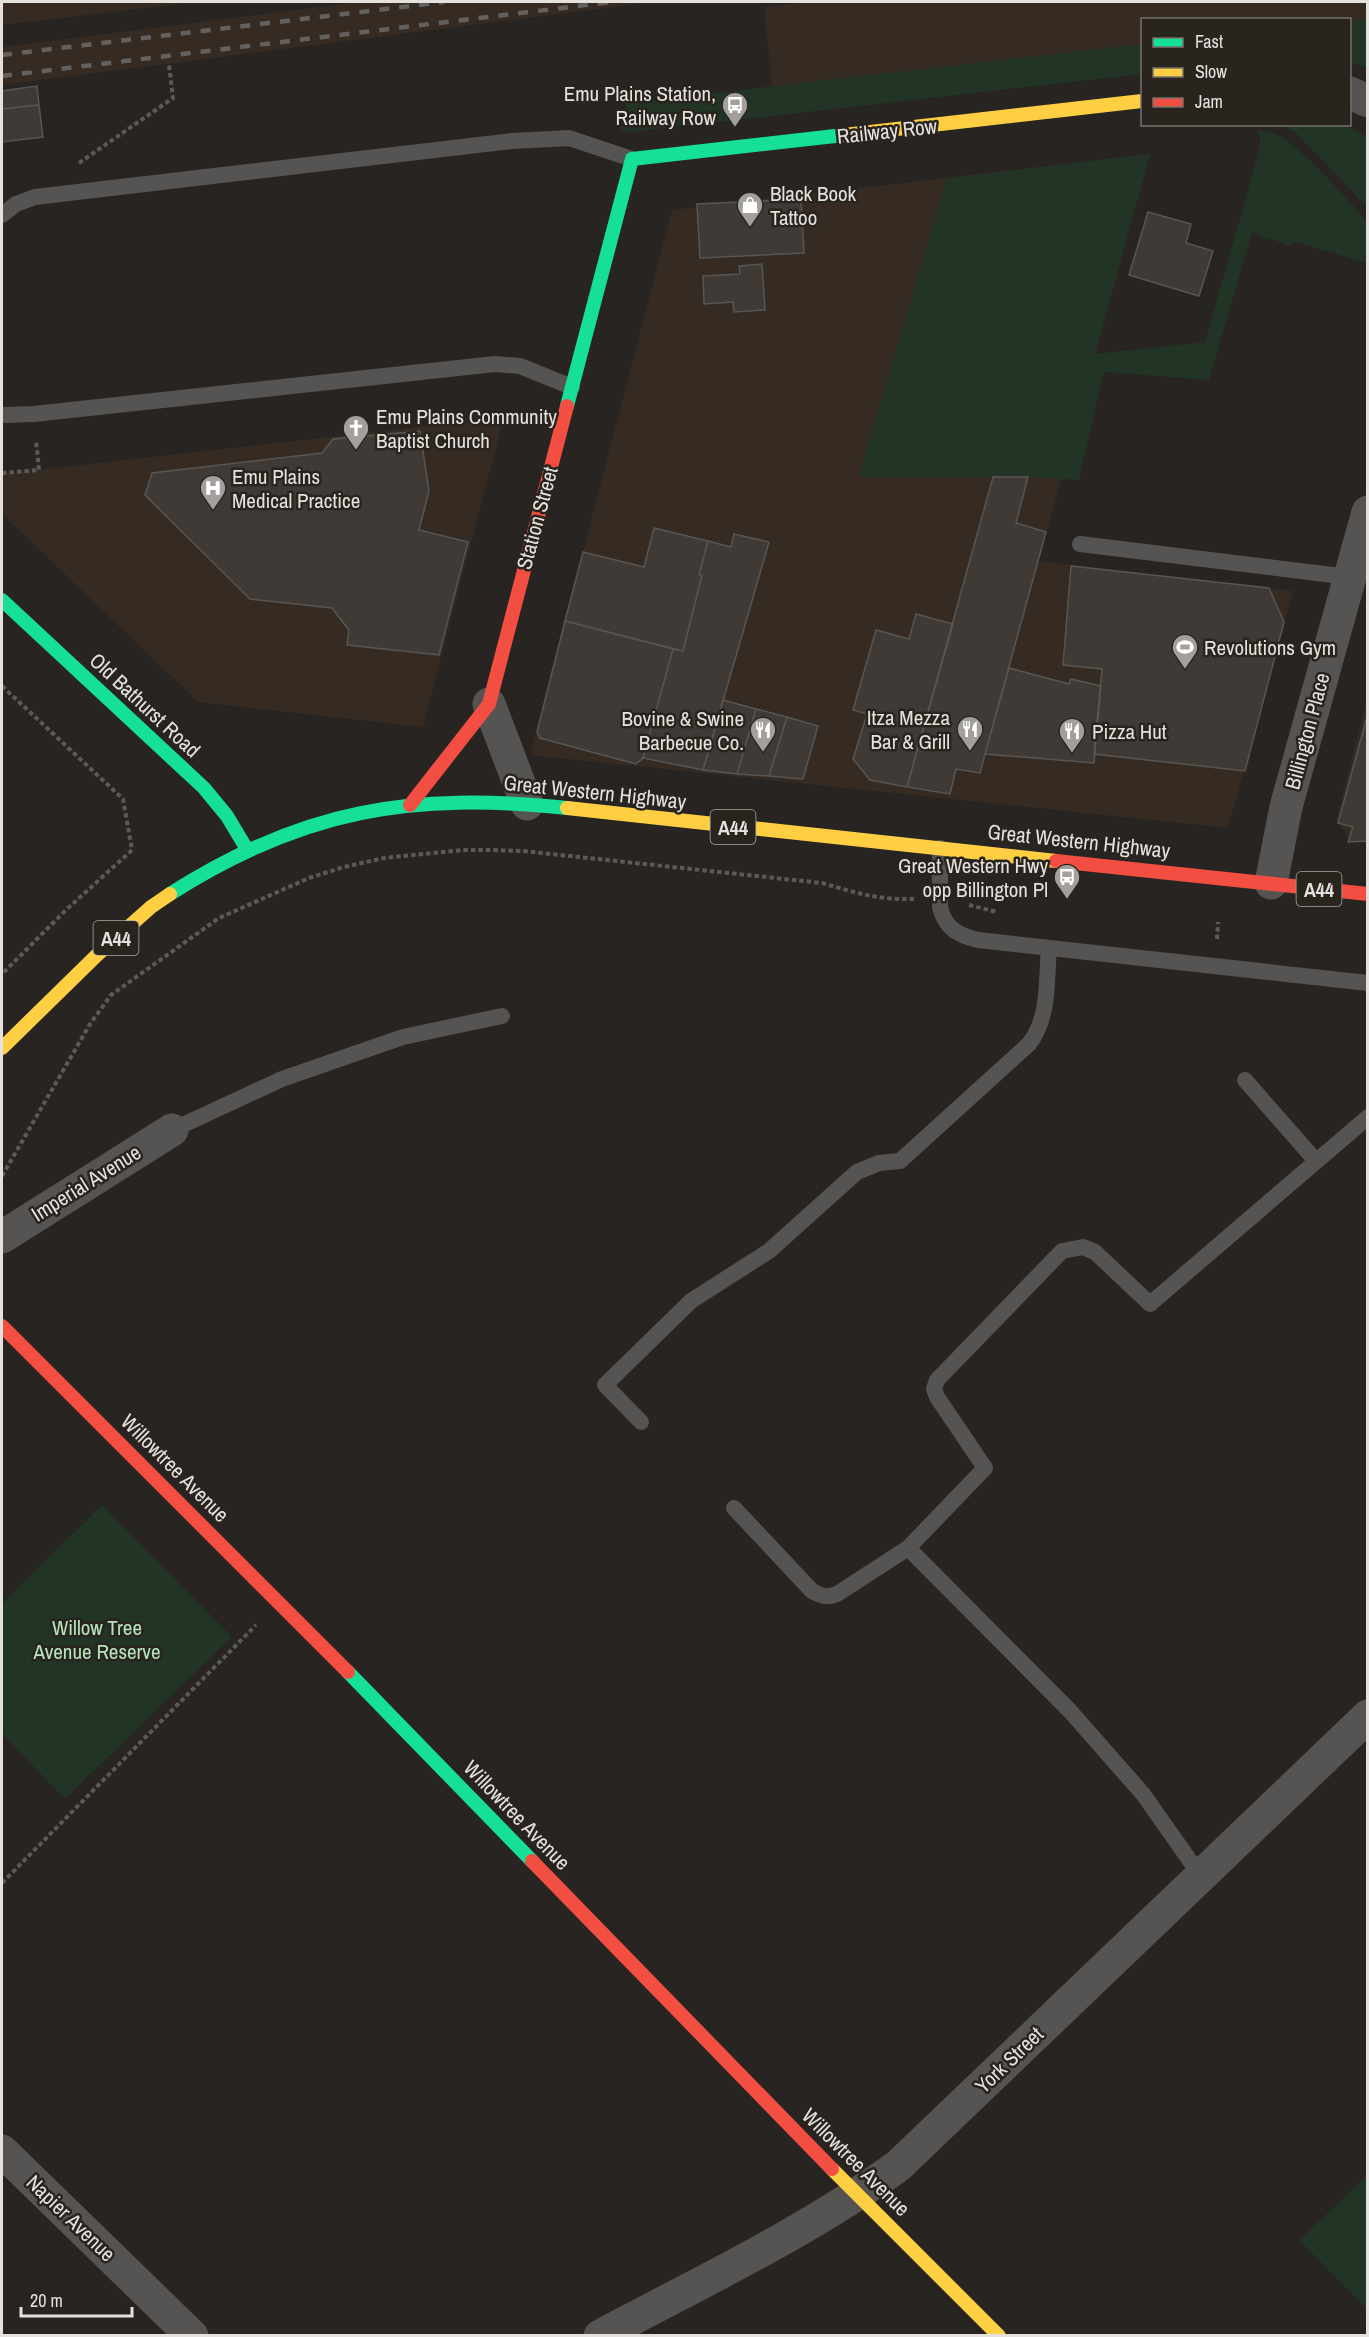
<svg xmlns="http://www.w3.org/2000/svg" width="1369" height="2337" font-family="'Archivo Narrow',sans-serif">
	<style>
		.built { fill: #352b23 }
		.green { fill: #213425 }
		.building { fill: #3f3a35; stroke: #585654; stroke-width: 1.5 }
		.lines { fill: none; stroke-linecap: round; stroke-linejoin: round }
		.path { stroke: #5c5a58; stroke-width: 4; stroke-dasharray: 4.5 3; stroke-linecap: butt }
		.lane { stroke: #565452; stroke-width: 16 }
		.street { stroke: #565452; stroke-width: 33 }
		.fast { stroke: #16e098; stroke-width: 14 }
		.slow { stroke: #ffcf43; stroke-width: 14 }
		.jam { stroke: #f24e42; stroke-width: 14 }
		.rail { stroke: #636160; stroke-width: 4.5; stroke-dasharray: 10 10; stroke-linecap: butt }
		.labels { text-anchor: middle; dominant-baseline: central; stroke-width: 5; stroke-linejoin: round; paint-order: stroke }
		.shield { fill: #2a241f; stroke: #ada8a4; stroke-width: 1.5 }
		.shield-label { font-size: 20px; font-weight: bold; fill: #e5e1dd }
		.poi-label { font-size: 21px; fill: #e5e1dd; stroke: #2a241f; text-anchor: start }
		.street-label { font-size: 21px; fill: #e5e1dd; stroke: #2a241f }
		.park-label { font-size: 21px; fill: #b3e4bc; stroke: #2a241f }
	</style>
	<rect width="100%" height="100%" fill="#272422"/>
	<path class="built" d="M2 2H198L2 25Z
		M360 2H653L2 85V47Z
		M805 2H1367L1368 19 1350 21 1142 20V44L772 87 764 7Z
		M1150 154 1039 561 1293 591 1228 828 530 755 672 210Z
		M504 417 423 727 198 702 2 514V474Z
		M1367 700V843L1351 841 1336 820Z"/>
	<path class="green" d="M1367 19H1368L1367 68 1350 62V21Z
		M1142 44V74L632 132 623 131 616 126 627 103Z
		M1280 125H1346L1367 137V207L1295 132Z
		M1258 131C1263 131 1268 131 1272 132 1296 140 1349 201 1367 221V263L1293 241 1291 246 1252 233 1209 380 1104 372 1079 480 1028 477H859L947 178 1150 154 1095 354 1205 342 1259 151 1260 140Z
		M102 1505 232 1637 65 1799 2 1734V1604Z
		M1367 2176V2309L1299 2240Z"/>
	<path class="building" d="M37 86 39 105 2 109V91Z
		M39 105 43 137 2 142V109Z
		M801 199 804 253 700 258 697 204Z
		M1148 212 1191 224 1186 243 1213 251 1199 296 1129 275Z
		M762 264 765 310 734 312 733 302 704 304 703 276 740 274 739 266Z
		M420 431 429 491 419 530 468 542 439 655 347 645 349 630 332 608 250 599 145 495 152 473 322 453 333 439Z
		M993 477H1028L1016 523 1046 532 985 754 980 773 956 769 950 794 907 787Z
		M654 528 708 541 699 575H702L683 651 565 621 583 552 644 567Z
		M734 534 769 542 703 770 643 758 673 649 683 651 702 575H699L708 541 731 547Z
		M1071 566 1269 588 1284 622 1245 771 1094 754 1102 669 1063 665Z
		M916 614 953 624 907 787 870 780 853 759 867 714 853 710 876 630 909 639Z
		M565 621 673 649 643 758 636 764 540 738 537 732Z
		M1009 668 1069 684 1071 679 1101 686 1094 763 985 754Z
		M723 700 756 709 737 774 703 770Z
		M756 709 787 717 769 776 737 774Z
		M1368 713V841L1348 842 1353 827 1338 823Z
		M787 717 818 726 803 779 769 776Z"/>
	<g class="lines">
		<path class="path" d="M79 163 173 98 169 65
			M2 473 39 470 36 440
			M2 686 123 799 132 850 66 910 2 974
			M969 905 997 912
			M1217 939 1218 922
			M2 1176 90 1024 111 995 219 918 309 878 344 867 384 858 463 850H492L523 851 822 883C857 893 878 900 914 899
			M2 1883 256 1625"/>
		<path class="lane" d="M2 215 16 204 35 197 512 141 569 138 632 159
			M2 415 34 414 495 364 520 366 572 387
			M1080 544 1349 577
			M940 848V907C945 928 957 935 978 940L1368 983
			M1245 1080 1316 1161
			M172 1130 282 1079 403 1037 502 1016
			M641 1422 605 1385 691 1301 769 1251 857 1172 879 1163 900 1161 1029 1044C1050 1017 1046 980 1049 948
			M734 1508 812 1591C821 1596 827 1598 837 1594L908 1548
			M1200 1875 1143 1794 1070 1711 908 1548 985 1468 937 1397 934 1389 937 1380 1062 1251 1083 1247 1095 1252 1150 1304 1368 1117"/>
		<path class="street" d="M1350 93 1368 101
			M489 704 527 804
			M1271 883 1286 807 1368 512
			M2 1237 172 1130
			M2 2151 192 2336
			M600 2336C701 2282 805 2233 898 2166L1368 1716"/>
		<path class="fast" d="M567 406 632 159 844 135
			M2 600 204 788 227 816 248 851
			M170 894C303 809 413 792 567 808
			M348 1672 532 1861"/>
		<path class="slow" d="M844 135 1142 101
			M567 808 1056 861
			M2 1048 97 955 151 907 170 894
			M832 2169 999 2336"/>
		<path class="jam" d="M410 805 489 704 567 406
			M1056 861 1368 894
			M2 1326 348 1672
			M532 1861 832 2169"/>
		<path class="rail" d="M2 55 444 2
			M2 76 611 2"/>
	</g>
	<defs>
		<g id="bus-pin" transform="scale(1.35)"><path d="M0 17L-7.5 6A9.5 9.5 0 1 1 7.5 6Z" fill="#a29f9c" stroke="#2a241f"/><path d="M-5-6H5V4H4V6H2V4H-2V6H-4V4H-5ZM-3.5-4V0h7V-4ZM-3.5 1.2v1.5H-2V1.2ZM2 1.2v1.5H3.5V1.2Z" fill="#fff"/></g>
		<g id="shop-pin" transform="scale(1.35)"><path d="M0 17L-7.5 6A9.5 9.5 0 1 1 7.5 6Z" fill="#a29f9c" stroke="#2a241f"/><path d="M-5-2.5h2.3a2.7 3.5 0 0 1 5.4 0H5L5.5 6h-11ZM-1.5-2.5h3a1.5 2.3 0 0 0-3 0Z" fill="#fff"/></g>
		<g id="church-pin" transform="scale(1.35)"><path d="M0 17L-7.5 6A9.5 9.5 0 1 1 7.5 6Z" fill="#a29f9c" stroke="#2a241f"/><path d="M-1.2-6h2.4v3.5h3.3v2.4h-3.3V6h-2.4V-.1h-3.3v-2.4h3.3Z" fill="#fff"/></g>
		<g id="hospital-pin" transform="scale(1.35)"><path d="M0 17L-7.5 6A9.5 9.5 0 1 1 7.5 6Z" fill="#a29f9c" stroke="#2a241f"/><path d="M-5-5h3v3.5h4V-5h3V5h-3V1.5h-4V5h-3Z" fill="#fff"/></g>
		<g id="stadium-pin" transform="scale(1.35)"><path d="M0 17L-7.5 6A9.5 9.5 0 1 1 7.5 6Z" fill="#a29f9c" stroke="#2a241f"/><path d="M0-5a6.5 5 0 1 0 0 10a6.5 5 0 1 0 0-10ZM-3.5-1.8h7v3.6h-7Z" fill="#fff"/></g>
		<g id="restaurant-pin" transform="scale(1.35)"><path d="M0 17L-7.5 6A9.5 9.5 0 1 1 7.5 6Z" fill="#a29f9c" stroke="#2a241f"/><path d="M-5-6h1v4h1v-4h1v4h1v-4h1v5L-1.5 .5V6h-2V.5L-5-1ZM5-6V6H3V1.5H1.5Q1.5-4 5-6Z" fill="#fff"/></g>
	</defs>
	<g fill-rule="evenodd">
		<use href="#bus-pin" x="735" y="105"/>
		<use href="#shop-pin" x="750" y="205"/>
		<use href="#church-pin" x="356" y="428"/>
		<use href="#hospital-pin" x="213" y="488"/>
		<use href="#stadium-pin" x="1185" y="647"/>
		<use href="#restaurant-pin" x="970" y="729"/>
		<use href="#restaurant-pin" x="763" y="730"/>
		<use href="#restaurant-pin" x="1072" y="731"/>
		<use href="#bus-pin" x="1067" y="877"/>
	</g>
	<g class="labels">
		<g class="shield">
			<rect x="710.5" y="810" width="45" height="34" rx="4.5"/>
			<rect x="1296.5" y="872" width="45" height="34" rx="4.5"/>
			<rect x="93.5" y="921" width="45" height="34" rx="4.5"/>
		</g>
		<g class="shield-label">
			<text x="733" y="827">A44</text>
			<text x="1319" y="889">A44</text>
			<text x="116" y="938">A44</text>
		</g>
		<g class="poi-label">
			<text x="716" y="93" text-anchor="end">Emu Plains Station,<tspan x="716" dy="24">Railway Row</tspan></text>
			<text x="770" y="193">Black Book<tspan x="770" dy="24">Tattoo</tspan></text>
			<text x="376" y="416">Emu Plains Community<tspan x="376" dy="24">Baptist Church</tspan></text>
			<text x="232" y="476">Emu Plains<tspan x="232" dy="24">Medical Practice</tspan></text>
			<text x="1204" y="647">Revolutions Gym</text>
			<text x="950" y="717" text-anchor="end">Itza Mezza<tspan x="950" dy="24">Bar &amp; Grill</tspan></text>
			<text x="744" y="718" text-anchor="end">Bovine &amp; Swine<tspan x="744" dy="24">Barbecue Co.</tspan></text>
			<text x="1092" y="731">Pizza Hut</text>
			<text x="1048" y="865" text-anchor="end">Great Western Hwy<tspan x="1048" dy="24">opp Billington Pl</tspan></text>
		</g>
		<g class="street-label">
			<text transform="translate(887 131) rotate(-6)">Railway Row</text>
			<text transform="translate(537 518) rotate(-75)">Station Street</text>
			<text transform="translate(145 705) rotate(43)">Old Bathurst Road</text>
			<text transform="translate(1307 731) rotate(-75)">Billington Place</text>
			<text transform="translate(595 792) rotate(6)">Great Western Highway</text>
			<text transform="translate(1079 841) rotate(6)">Great Western Highway</text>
			<text transform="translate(86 1183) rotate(-32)">Imperial Avenue</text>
			<text transform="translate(175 1468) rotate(45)">Willowtree Avenue</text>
			<text transform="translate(517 1815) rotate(46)">Willowtree Avenue</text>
			<text transform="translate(1009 2060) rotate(-44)">York Street</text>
			<text transform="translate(856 2162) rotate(45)">Willowtree Avenue</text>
			<text transform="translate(71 2218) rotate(44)">Napier Avenue</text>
		</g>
		<g class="park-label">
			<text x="97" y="1627">Willow Tree<tspan x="97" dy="24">Avenue Reserve</tspan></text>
		</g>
	</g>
	<rect width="1369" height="2337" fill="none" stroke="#e5e1dd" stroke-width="6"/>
	<rect x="1141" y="18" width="210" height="108" fill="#2a241f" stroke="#75706b" stroke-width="1.5"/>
	<rect x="1153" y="38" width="30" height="9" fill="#16e098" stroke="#75706b" stroke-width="1.5"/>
	<text x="1195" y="48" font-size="18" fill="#e5e1dd">Fast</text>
	<rect x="1153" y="68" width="30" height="9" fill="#ffcf43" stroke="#75706b" stroke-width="1.5"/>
	<text x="1195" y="78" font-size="18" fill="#e5e1dd">Slow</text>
	<rect x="1153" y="98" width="30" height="9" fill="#f24e42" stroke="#75706b" stroke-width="1.5"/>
	<text x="1195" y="108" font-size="18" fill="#e5e1dd">Jam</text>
	<path d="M21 2307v9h111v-9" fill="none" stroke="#e5e1dd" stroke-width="3"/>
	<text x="30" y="2307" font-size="18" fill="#e5e1dd" stroke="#2a241f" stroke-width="4.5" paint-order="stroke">20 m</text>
</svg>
